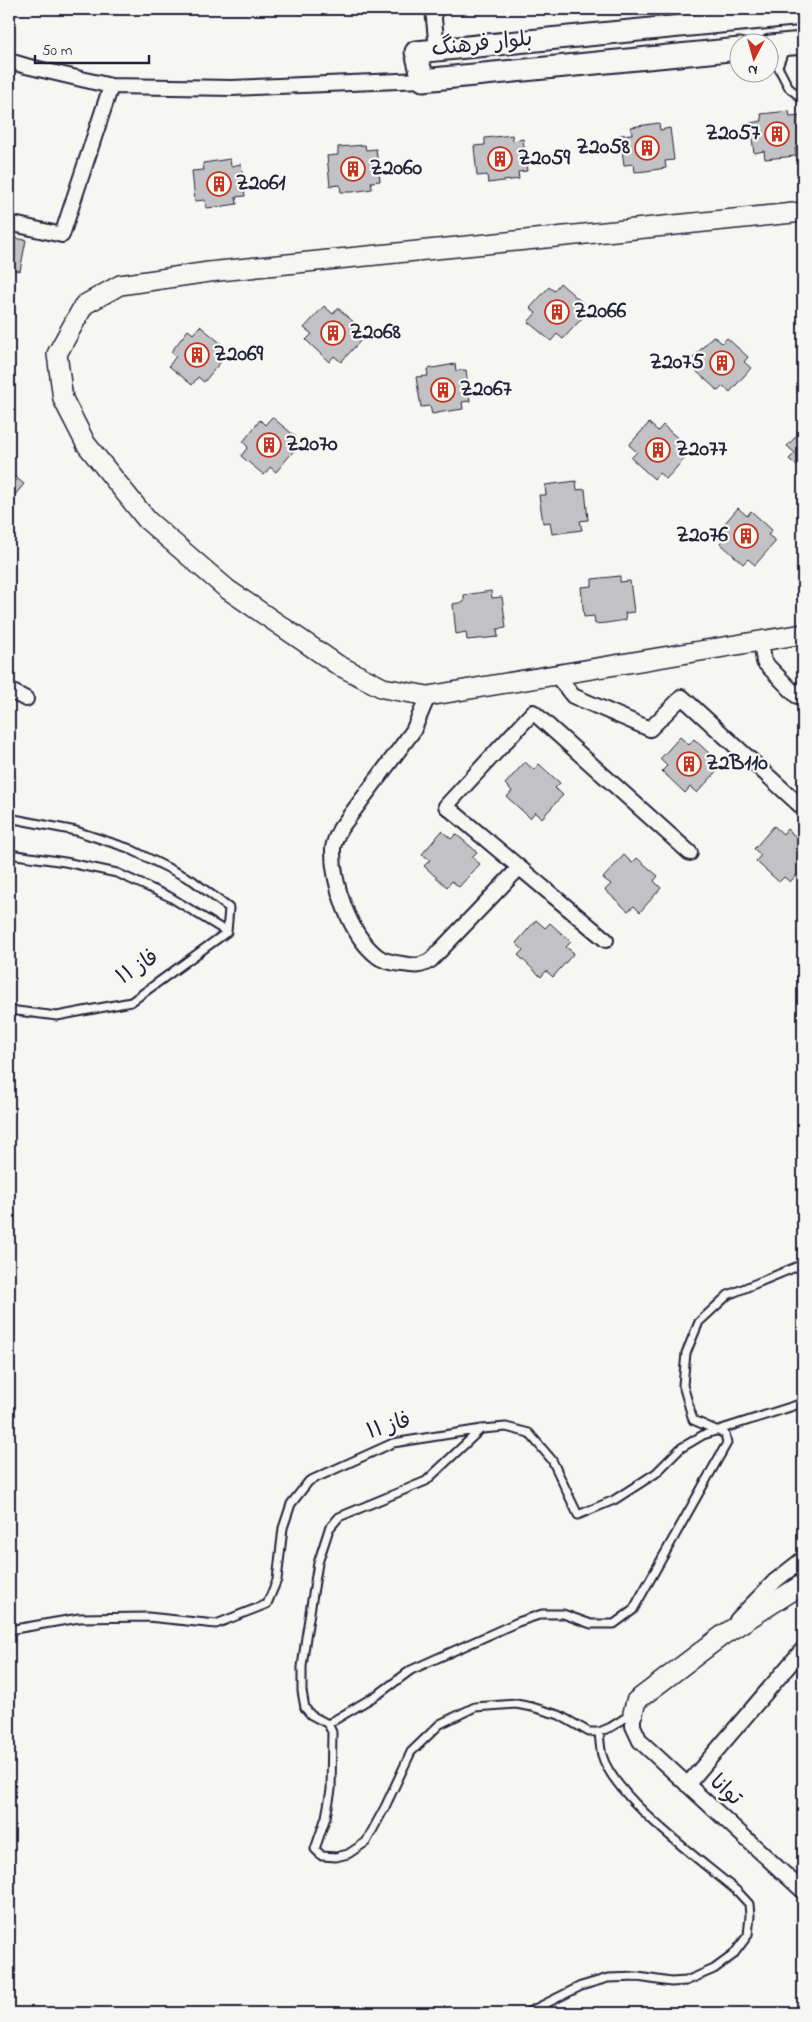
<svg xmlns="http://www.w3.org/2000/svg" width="812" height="2022" font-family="'Indie Flower','Playpen Sans Arabic',sans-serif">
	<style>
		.building { fill: #c2c2c4; stroke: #22223b }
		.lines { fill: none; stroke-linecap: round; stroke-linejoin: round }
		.lane-casing { stroke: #22223b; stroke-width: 11 }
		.street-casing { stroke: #22223b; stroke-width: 18 }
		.secondary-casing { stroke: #22223b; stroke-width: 22 }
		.primary-casing { stroke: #22223b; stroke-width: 25 }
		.lane { stroke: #f6f6f2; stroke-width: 7 }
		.street { stroke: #f6f6f2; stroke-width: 14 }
		.secondary { stroke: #f6f6f2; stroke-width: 19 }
		.primary { stroke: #f6f6f2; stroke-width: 21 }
		.labels { text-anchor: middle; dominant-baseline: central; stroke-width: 4.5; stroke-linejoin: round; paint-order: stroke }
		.street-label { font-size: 22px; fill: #22223b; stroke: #f6f6f2 }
		.poi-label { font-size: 22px; font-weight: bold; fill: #22223b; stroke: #f6f6f2; text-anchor: start }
	</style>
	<rect width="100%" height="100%" fill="#f6f6f2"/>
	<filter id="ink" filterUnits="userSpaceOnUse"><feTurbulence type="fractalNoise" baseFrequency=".02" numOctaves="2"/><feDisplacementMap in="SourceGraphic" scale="10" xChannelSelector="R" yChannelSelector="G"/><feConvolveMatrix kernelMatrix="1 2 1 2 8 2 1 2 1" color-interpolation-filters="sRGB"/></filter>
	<g filter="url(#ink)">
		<path class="building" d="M789 111 790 117 800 116 803 147 795 148 796 156 775 158 765 159 764 151 754 153 750 123 762 121 761 114Z
			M659 123 660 130 670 128 674 160 665 161 666 168 646 171 635 172 634 164 624 165 620 135 632 134 631 127Z
			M512 135 513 141 523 139 527 171 518 172 519 179 488 183 487 175 477 176 474 146 485 145V138Z
			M365 145 366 150 376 149 380 181 371 182 372 189 352 192H341L340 185 330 186 327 156 338 155V147Z
			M230 159 231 166 241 164 245 196 236 197 237 204 217 207 206 208 205 200 195 201 192 171 204 170 203 163Z
			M9 237 26 240 20 271 9 269Z
			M560 283 584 304 579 311 584 316 563 339 557 334 551 341 528 322 536 313 530 308 549 287 554 291Z
			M324 306 333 314 338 308 359 327 355 332 362 339 341 362 334 356 329 362 306 340 312 334 304 328Z
			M200 326 224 346 218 353 224 358 204 382 198 377 192 385 169 366 176 356 171 352 188 330 193 334Z
			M713 336 722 343 727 338 748 357 744 362 751 368 730 392 723 386 718 391 695 370 700 364 693 358Z
			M455 364 456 371 466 370 470 401 462 402 463 409 443 412 432 414 430 406 421 407 416 377 428 376 427 369Z
			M272 417 296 437 291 444 296 448 276 472 270 467 264 475 241 456 248 447 243 442 260 420 265 425Z
			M649 423 658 431 663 425 684 444 680 449 687 456 666 479 659 473 654 479 631 458 637 452 629 445Z
			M803 429V471L789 459 795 453 787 446Z
			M9 472 24 484 9 502Z
			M576 481 577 490 585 489 588 520 580 521 582 530 552 534 550 522 543 523 539 495H546L545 485Z
			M738 508 747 516 751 511 772 530 768 535 776 541 755 565 748 559 743 564 720 543 725 537 718 531Z
			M620 576V582L630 581 634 612 625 613 626 620 606 623 595 624 594 616 584 617 581 587 592 586V579Z
			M491 591 492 598 502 597 506 628 497 629 498 637 478 639 467 640 466 632 456 634 453 604 464 602V595Z
			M680 737 689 745 694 739 714 758 710 763 718 770 697 793 690 787 685 793 662 771 667 766 660 759Z
			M525 762 534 770 539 764 560 783 555 788 563 795 542 818 535 812 530 818 507 797 512 791 505 784Z
			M774 826 783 834 787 829 803 843V868L790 882 784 877 779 882 756 861 761 855 754 849Z
			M442 831 451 839 456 834 477 852 472 857 480 864 459 887 452 881 447 887 424 866 430 860 422 854Z
			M624 855 632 863 637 858 658 876 654 881 661 888 640 912 634 906 628 911 605 890 611 884 603 878Z
			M536 920 545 928 550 923 571 942 566 947 574 953 553 977 546 971 541 977 518 955 523 950 516 943Z"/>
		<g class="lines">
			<g class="lane-casing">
				<path id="lane" d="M785 48 778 67 789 88 803 99
					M9 818 76 831 128 848 192 880 229 908 227 932 131 1002 57 1016 9 1010
					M9 854 65 862 117 873 170 897 227 932
					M481 1429 426 1481 339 1517 329 1529 318 1563 306 1637 302 1667V1691L305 1708 311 1715 328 1724 332 1732 331 1790 326 1817 315 1849 322 1856 336 1857 348 1854 366 1842 385 1807 411 1752 440 1724 475 1707 516 1704 532 1707 559 1715 589 1732H599L611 1727 633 1713
					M9 1630 79 1618 148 1617 216 1624 267 1604 277 1580 283 1528 291 1504 309 1481 393 1443 482 1429 506 1427 529 1433 552 1460 578 1515 614 1500 656 1473 681 1448 703 1435 803 1403
					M328 1724 380 1693 411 1670 518 1622 542 1614H563L591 1624H614L633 1610 727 1443 725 1434 693 1420 683 1385 686 1353 699 1322 728 1295 803 1264
					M527 2013 581 1986 608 1978 638 1977 671 1982 686 1981 714 1969 733 1955 748 1935 750 1916 749 1904 738 1892C703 1862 614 1798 602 1755 600 1748 600 1740 599 1732"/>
			</g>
			<g class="street-casing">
				<path id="street" d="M433 9 437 49
					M9 61 26 66 111 86 232 88 423 80
					M9 223 62 235 111 86
					M761 641 764 662 797 696 803 689
					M556 675 573 696 650 729 682 697 803 808
					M9 690 26 699
					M428 696 413 731 340 829C337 835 334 842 333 848 332 882 349 934 377 956 383 961 394 963 402 964 415 966 420 967 431 960L519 868
					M606 940 446 806 533 712 690 853
					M737 1620 775 1581 803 1559
					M633 1713V1726L640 1741 803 1891
					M687 1785 803 1649"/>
			</g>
			<g class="secondary-casing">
				<path id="secondary" d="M803 212 209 272 120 285 84 305 57 354 63 399 86 444 147 520 227 589 338 665 383 688 428 696 803 634
					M633 1713 636 1701 723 1635 803 1584"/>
			</g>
			<g class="primary-casing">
				<path id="primary" d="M770 46 803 43
					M740 49 423 80 416 52 803 14"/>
			</g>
			<use href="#lane" class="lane"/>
			<use href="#street" class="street"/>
			<use href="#secondary" class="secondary"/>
			<use href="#primary" class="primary"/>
		</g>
	</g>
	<defs>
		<g id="building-ring" transform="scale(1.25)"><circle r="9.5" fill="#f6f6f2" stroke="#c8321e" stroke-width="1.5"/><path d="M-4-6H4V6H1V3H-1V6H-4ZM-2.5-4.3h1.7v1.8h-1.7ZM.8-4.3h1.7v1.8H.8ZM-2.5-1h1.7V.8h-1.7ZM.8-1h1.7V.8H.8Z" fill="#c8321e"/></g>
	</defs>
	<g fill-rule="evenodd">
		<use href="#building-ring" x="777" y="134"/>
		<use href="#building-ring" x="647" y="148"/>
		<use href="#building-ring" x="500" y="159"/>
		<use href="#building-ring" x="353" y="169"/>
		<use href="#building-ring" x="219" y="184"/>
		<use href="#building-ring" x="557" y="312"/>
		<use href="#building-ring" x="333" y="333"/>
		<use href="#building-ring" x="197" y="355"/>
		<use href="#building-ring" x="722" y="363"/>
		<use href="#building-ring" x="443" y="390"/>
		<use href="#building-ring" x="269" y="445"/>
		<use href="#building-ring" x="658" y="450"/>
		<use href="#building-ring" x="746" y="536"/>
		<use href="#building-ring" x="689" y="764"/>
	</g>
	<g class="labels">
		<g class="street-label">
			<text transform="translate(482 45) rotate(-6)">بلوار فرهنگ</text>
			<text transform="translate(138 968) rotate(-33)">فاز ۱۱</text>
			<text transform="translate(389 1427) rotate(-17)">فاز ۱۱</text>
			<text transform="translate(725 1791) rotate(42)">توانا</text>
		</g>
		<g class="poi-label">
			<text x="760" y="134" text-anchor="end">Z2057</text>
			<text x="630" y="148" text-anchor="end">Z2058</text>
			<text x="518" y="159">Z2059</text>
			<text x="370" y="169">Z2060</text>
			<text x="236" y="184">Z2061</text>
			<text x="574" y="312">Z2066</text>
			<text x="350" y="333">Z2068</text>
			<text x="214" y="355">Z2069</text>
			<text x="704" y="363" text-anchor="end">Z2075</text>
			<text x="460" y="390">Z2067</text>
			<text x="286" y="445">Z2070</text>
			<text x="676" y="450">Z2077</text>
			<text x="728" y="536" text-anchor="end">Z2076</text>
			<text x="706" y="764">Z2B110</text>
		</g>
	</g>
	<rect width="812" height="2022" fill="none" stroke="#f6f6f2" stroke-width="30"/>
	<rect x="15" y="15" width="782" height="1992" fill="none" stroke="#22223b" stroke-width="2" filter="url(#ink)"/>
	<g transform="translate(754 58) rotate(186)"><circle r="24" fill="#f6f6f2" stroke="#a1a1a9"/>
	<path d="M0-4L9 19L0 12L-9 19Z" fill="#c8321e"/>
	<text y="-8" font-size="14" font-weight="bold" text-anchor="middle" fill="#22223b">N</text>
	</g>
	<path d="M35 55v8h114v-8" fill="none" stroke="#22223b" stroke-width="2.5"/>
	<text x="42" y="55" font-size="15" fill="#22223b" stroke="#f6f6f2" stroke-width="4" paint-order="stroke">50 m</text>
</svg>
